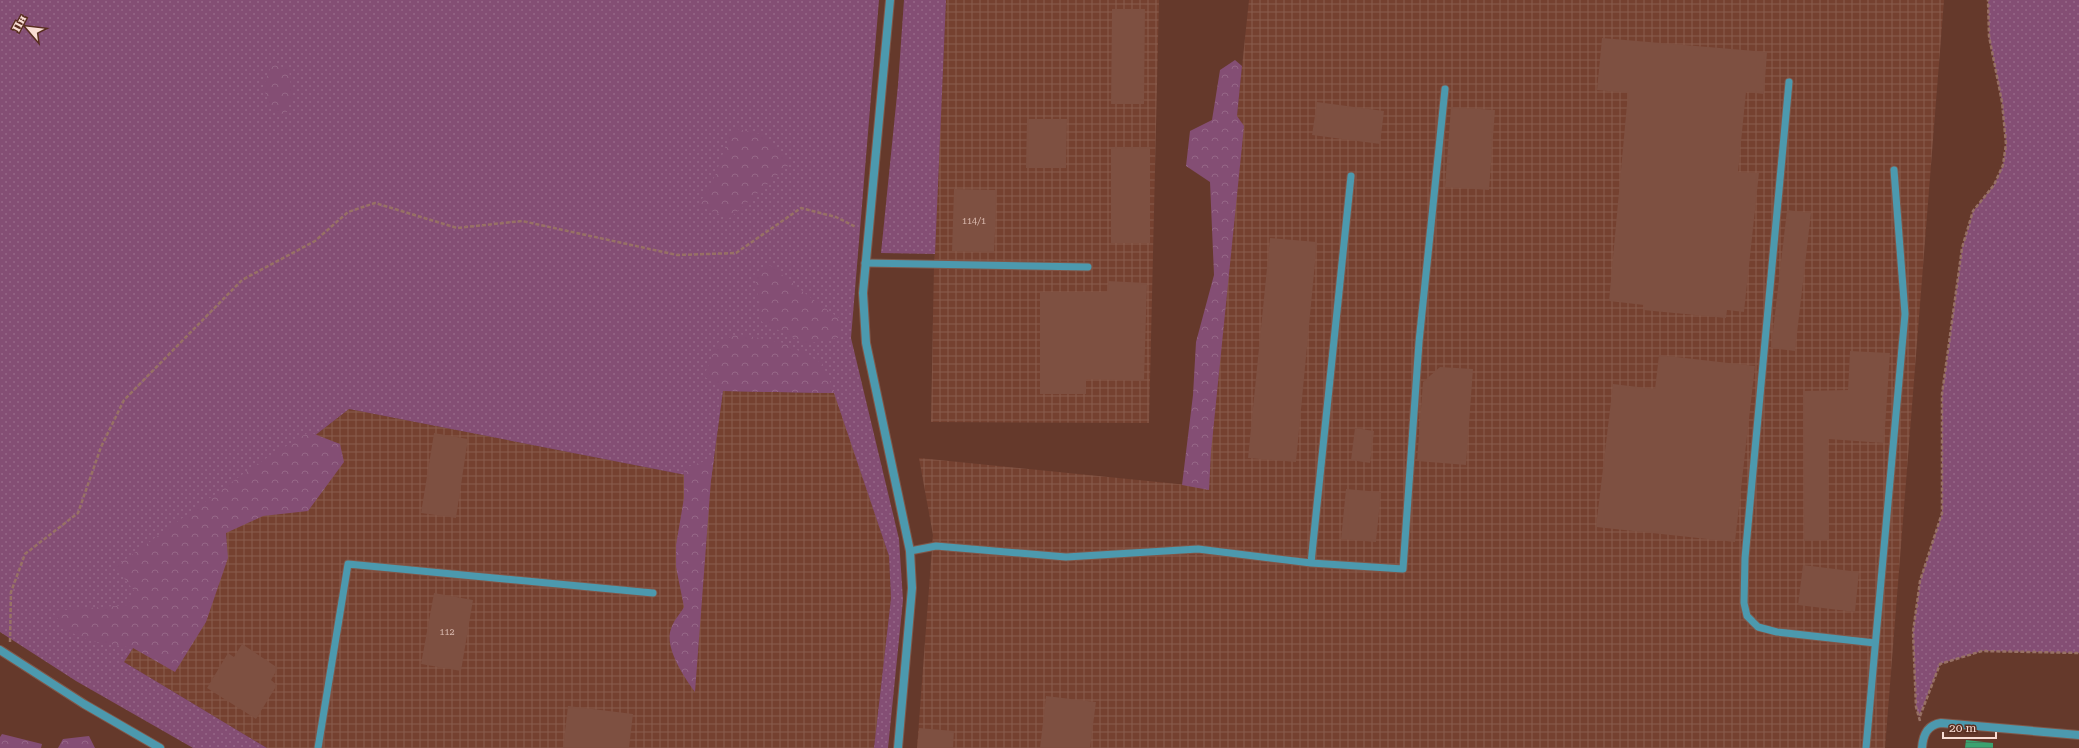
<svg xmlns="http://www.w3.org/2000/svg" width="2079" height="748" font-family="'Roboto Serif',serif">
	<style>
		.industrial { fill: url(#industrial-grid) }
		.grass { fill: url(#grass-dots) }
		.forest { fill: url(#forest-crowns) }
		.water { fill: url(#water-rules) }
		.building { fill: #7e5041 }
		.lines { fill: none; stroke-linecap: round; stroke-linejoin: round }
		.lane-casing { stroke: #805749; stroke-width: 9 }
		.street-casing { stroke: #805749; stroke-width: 10 }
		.path { stroke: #987165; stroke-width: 2.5; stroke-dasharray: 4 2; stroke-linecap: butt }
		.lane { stroke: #4c99ae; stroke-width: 7 }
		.street { stroke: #4c99ae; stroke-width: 8 }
		.labels { text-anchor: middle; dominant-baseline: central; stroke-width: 3.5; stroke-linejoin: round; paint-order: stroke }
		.number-label { font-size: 9px; fill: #dabaaf }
	</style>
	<defs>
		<pattern id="industrial-grid" width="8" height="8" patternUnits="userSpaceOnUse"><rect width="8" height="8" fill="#754130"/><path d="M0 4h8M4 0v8" fill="none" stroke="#895c4d"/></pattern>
		<pattern id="grass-dots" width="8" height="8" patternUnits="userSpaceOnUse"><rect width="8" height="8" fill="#844e74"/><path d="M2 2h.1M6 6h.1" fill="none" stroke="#966787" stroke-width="1.8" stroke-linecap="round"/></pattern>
		<pattern id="forest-crowns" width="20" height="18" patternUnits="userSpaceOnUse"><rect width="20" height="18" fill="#844e74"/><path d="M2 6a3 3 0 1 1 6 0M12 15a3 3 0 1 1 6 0" fill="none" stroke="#966787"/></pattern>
		<pattern id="water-rules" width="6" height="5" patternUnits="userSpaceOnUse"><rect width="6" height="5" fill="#3ba270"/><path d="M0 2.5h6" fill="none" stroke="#408562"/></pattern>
	</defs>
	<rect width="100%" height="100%" fill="#65392b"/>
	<path class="industrial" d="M946 0H1159L1149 423 931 422 934 265Z
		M1249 0H1944L1885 748H917L933 535 919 458 1198 486Z
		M723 391 835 393 889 556 891 598 874 748H267L124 662 228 503 349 409 711 480Z"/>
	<path class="grass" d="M0 0H879L851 338 899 539 903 600 888 748H874L891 598 889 556 834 393 723 391 711 480 349 409 228 503 124 662 267 748H193L76 681 0 632Z
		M904 0H946L935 254 881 253 898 85Z
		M1988 0H2079V653L1982 651 1940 664 1919 717 1916 707 1913 632 1920 581 1942 513V394L1962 248 1973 211 1994 185 2003 165 2006 144 2002 102 1989 36Z"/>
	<path class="forest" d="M1235 60 1242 66 1237 116 1244 126 1211 452 1209 490 1182 485 1193 395 1196 342 1214 275 1210 182 1186 166 1190 131 1212 120 1220 70Z
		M272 64 289 69 292 96 285 117 271 108 263 87Z
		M732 128 761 134 790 164 730 218 698 206 715 176Z
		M770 265 816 302 839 318 842 337 806 344 762 322 755 278Z
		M738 334 784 343 822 363 835 393 723 391 704 376 717 343Z
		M309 432 340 444 344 462 308 511 263 516 226 533 228 558 206 622 175 672 133 648 91 641 65 630 53 611 127 605 135 592 115 567 254 466Z
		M714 458 711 480 695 692C684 677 664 647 671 629 673 621 680 614 684 607L676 567V545L684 498V468Z
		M2 734 42 744 41 748H0V737Z
		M89 736 95 748H58L63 739Z"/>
	<path class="water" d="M1966 740 1993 743V748H1965Z"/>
	<path class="building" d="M1112 9H1145L1144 104H1111Z
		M1602 38 1767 52 1764 94 1746 92 1738 172 1759 173 1744 312 1727 310 1726 318 1643 310 1644 305 1609 301 1628 93 1597 90Z
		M1317 102 1384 111 1380 144 1312 135Z
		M1451 107 1495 110 1489 190 1445 187Z
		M1027 119H1067L1066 168H1026Z
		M1111 147H1150V243H1111Z
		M954 189 997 190 994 253 952 251Z
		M1787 210 1811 213 1795 351 1771 348Z
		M1270 238 1317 242 1296 462 1248 458Z
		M1108 281 1147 283 1144 381 1086 379V394H1040V292H1107Z
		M1850 351 1890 353 1884 443 1828 439 1829 540 1804 541 1803 391 1848 390Z
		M1659 355 1755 366 1735 542 1596 527 1613 384 1655 389Z
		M1440 367 1473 369 1466 465 1417 461 1423 382Z
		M1355 428 1374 431 1370 463 1351 460Z
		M434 433 468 439 456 518 421 513Z
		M1346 489 1381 492 1376 542 1341 539Z
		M1803 565 1859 572 1855 612 1798 605Z
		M434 593 473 600 461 671 421 664Z
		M242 644 278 668 271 680 277 685 256 719 207 688 228 653 234 657Z
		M1046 696 1096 702 1090 748H1040Z
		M568 706 633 714 629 748H563Z
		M919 728 954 731 953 748H917Z"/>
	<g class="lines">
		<g class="lane-casing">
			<path id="lane" d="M1789 82 1745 558 1744 603 1747 616 1758 627 1777 632 1875 643
				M865 263 1088 267
				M910 551 936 546 1066 557 1198 549 1311 563 1351 176
				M1311 563 1403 569 1419 342 1445 89
				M318 748 348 564 653 593
				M1866 748 1905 314 1894 170"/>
		</g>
		<g class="street-casing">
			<path id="street" d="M890 0 863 293 866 343 910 551 912 588 898 748
				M0 650 84 704 160 748
				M1922 748C1923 735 1927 725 1941 723L2079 735"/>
		</g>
		<path class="path" d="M10 642 11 592 25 554 78 513 101 447 124 400 242 280 315 241 348 212 375 203 457 228 522 221 677 255 736 253 801 208 836 217 856 227
			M1920 716 1940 664 1982 651 2079 653
			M1920 721 1916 707 1913 632 1920 581 1942 513V394L1962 248 1973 211 1994 185 2003 165 2006 144 2002 102 1989 36 1988 0"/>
		<use href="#lane" class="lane"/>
		<use href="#street" class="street"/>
	</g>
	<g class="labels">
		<g class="number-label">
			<text x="974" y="221">114/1</text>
			<text x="447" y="632">112</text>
		</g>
	</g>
	<g transform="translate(28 28) rotate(298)" stroke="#592e20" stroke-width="3" paint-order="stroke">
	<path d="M0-3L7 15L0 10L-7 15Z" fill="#f9ddd4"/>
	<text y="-6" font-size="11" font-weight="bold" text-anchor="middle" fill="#f9ddd4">Пн</text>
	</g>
	<path d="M1943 732v6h53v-6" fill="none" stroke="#f9ddd4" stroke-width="2"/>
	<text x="1949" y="732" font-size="12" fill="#f9ddd4" stroke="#592e20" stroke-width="3" paint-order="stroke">20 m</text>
</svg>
